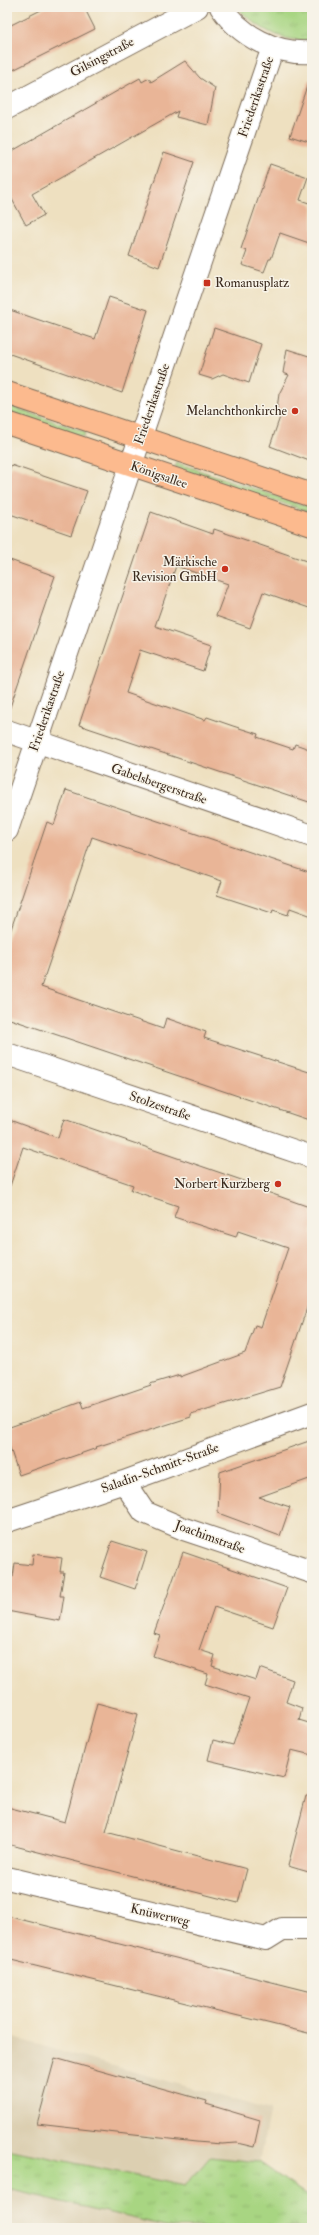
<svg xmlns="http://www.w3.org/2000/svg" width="319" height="2235" font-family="'IM FELL Double Pica',serif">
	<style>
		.built { fill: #dccfb1 }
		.grass { fill: url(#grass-tufts); stroke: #728050 }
		.building { fill: #e9b597 }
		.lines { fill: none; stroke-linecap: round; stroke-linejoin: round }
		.minor-casing { stroke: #7a6a57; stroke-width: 24 }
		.major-casing { stroke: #7a6a57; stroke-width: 24 }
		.minor { stroke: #fff; stroke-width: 22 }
		.major { stroke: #fcba8e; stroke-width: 22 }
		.poi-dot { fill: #c8321e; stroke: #f7f3e8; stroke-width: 1.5 }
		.labels { text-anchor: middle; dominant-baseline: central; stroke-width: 3; stroke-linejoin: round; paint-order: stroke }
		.street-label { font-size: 13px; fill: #3b2a1e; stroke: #f7f3e8 }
		.poi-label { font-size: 13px; fill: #3b2a1e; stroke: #f7f3e8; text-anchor: end }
	</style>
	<defs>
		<pattern id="grass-tufts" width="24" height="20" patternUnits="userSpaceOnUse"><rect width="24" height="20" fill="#a8d582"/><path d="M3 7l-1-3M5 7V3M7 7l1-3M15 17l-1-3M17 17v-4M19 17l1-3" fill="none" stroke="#92b770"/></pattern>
	</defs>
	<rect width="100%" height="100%" fill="#f7f3e8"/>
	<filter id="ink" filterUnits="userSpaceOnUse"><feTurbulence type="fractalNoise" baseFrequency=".025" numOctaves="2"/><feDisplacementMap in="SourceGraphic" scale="8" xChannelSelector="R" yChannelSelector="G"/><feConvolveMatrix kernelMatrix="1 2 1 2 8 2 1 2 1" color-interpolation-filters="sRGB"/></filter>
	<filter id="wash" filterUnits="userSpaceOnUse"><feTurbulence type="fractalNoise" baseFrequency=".012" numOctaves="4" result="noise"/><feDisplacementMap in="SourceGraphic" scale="16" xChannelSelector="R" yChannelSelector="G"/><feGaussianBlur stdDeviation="0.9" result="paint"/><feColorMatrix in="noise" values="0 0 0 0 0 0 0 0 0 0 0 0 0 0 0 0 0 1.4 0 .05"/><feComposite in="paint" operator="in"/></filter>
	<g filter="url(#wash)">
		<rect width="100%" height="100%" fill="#eee0c0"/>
		<path class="built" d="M7 2036 270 2110 259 2162 210 2157 185 2186 7 2149Z
			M7 2189 70 2202 175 2228H7Z"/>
		<path class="grass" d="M237 7H312V40C283 43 256 28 237 7Z
			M7 405 85 432 84 437 7 411Z
			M177 463 312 508V513L175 467Z
			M7 2149 185 2186 210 2157 259 2162 312 2199V2228H175L7 2189Z"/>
		<g id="blocks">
			<path class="building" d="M47 7H84L95 29 7 73V27Z
				M185 61 200 78 215 88 208 125 176 117 178 111 32 194 44 215 26 225 7 190V154L140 78 142 82 149 78 151 82Z
				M309 80H312V143L290 136Z
				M164 152 194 162 159 267 129 256Z
				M270 164 308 177 300 200 312 204V244L280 233 271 259H269L264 272 242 265 247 251 241 249Z
				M109 297 148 310 122 393 7 353V309L95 339Z
				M214 328 261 344 249 383 223 374 212 379 199 375Z
				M287 349 312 357V462L270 446 280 417 276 415 279 394 289 375 283 373Z
				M11 465 87 491 71 535 7 513V476Z
				M151 512 213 534 214 529 312 563V609L263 592 250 628 216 616 228 584 176 566 155 626 211 645 203 671 140 650 126 693 205 720 207 717 233 726 258 734 257 737 293 749 295 744 312 750V803L79 725Z
				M7 559 55 576 9 710 7 709Z
				M66 790 312 873V916L290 908 288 915 273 910 272 913 217 895 222 881 92 837 41 987 163 1029 166 1018 206 1032 204 1038 312 1073V1121L7 1018V941L47 822 54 825Z
				M7 1119 58 1138 64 1119 253 1184V1187L312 1208V1293L280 1387 191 1414V1417L96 1447 97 1448 19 1475 7 1439V1428L81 1402 83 1408 151 1385 150 1384 180 1375V1377L245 1353 255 1325 261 1327 288 1248 238 1231 236 1237 174 1217 178 1206 131 1190 133 1185 23 1147 10 1186 7 1185Z
				M312 1440V1478L259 1497 290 1507 280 1536 218 1513 220 1472Z
				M112 1541 147 1552 135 1589 100 1577Z
				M183 1552 287 1588 273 1627 214 1607 199 1650 215 1655 212 1666 256 1680 260 1668 293 1680 286 1702 302 1708 299 1720 312 1724V1755L291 1750 284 1778 208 1760 213 1740 233 1745 249 1698 205 1684 208 1674 153 1656 160 1635 154 1633Z
				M33 1554 62 1558 60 1572H64L60 1596H64L60 1621 7 1611V1576L13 1577 15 1563 32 1565Z
				M97 1703 138 1714 106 1832 247 1869 238 1903 7 1844V1807L65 1822Z
				M306 1796H312V1873L288 1866Z
				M7 1916 312 1992V2034L7 1959Z
				M55 2058 207 2101 206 2104 260 2120 254 2147 237 2143 222 2144 196 2142 37 2124Z"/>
		</g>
	</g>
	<g filter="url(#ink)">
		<use href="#blocks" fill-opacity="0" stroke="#7a6a57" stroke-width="1"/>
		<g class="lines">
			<g class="minor-casing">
				<path id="minor" d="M221 7C240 36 276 55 312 52
					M7 108 197 7
					M7 731 312 836
					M7 830 273 47
					M7 1054 312 1157
					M124 1482 144 1512 184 1529 312 1572
					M7 1521 124 1482 312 1413
					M7 1878 266 1939 282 1929H312"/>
			</g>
			<g class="major-casing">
				<path id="major" d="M7 393 312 495
					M7 423 312 525"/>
			</g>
			<use href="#minor" class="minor"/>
			<use href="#major" class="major"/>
		</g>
	</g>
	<g class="poi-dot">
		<rect x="203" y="279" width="8" height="8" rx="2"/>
		<circle cx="295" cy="411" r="4"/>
		<circle cx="225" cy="569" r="4"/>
		<circle cx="278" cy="1184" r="4"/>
	</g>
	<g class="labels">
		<g class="street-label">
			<text transform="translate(102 57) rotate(-28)">Gilsingstraße</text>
			<text transform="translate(256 97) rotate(-71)">Friederikastraße</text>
			<text transform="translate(152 404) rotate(-71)">Friederikastraße</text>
			<text transform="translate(159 475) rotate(19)">Königsallee</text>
			<text transform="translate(47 711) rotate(-71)">Friederikastraße</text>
			<text transform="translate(159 784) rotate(19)">Gabelsbergerstraße</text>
			<text transform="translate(160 1106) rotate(19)">Stolzestraße</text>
			<text transform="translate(160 1468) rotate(-20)">Saladin-Schmitt-Straße</text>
			<text transform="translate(210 1537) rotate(20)">Joachimstraße</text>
			<text transform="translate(160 1915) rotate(13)">Knüwerweg</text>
		</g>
		<g class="poi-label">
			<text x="215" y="283" text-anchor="start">Romanusplatz</text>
			<text x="287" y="411">Melanchthonkirche</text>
			<text x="217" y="562">Märkische<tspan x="217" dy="15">Revision GmbH</tspan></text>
			<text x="270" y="1184">Norbert Kurzberg</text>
		</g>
	</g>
	<rect width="319" height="2235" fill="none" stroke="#f7f3e8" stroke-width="24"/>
</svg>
